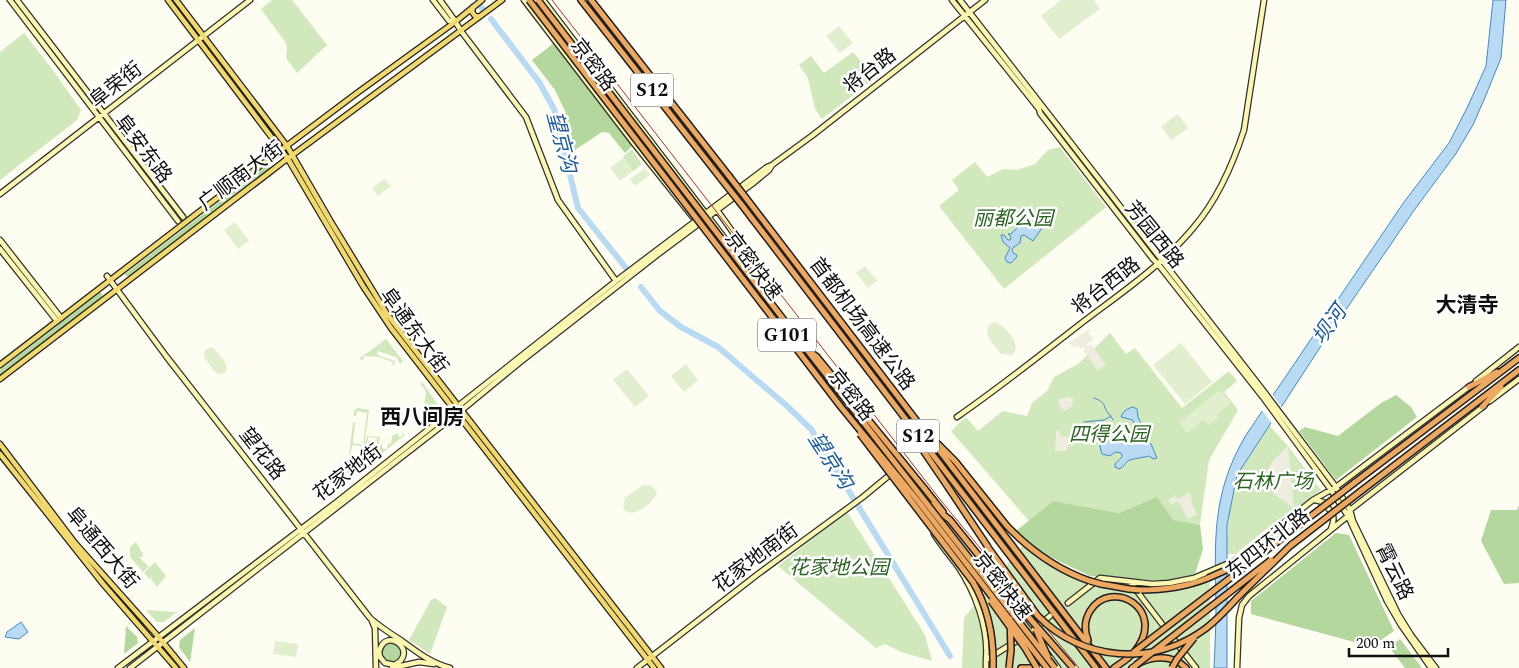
<svg xmlns="http://www.w3.org/2000/svg" width="1519" height="668" font-family="Spectral,'Noto Sans SC',serif">
	<style>
		.green { fill: #d0e8bc }
		.forest { fill: #b3d79c }
		.pitch { fill: #e2efce }
		.plaza { fill: #efece0 }
		.water { fill: #b8daf3; stroke: #438ac7 }
		.pier { fill: #fefdf1 }
		.lines { fill: none; stroke-linecap: round; stroke-linejoin: round }
		.stream { stroke: #438ac7; stroke-width: 1 }
		.river { stroke: #b8daf3; stroke-width: 6 }
		.secondary-tunnel { stroke: #dad9cf; stroke-width: 4.5; stroke-dasharray: 4.5 2; stroke-linecap: butt }
		.secondary-casing { stroke: #313131; stroke-width: 7 }
		.primary-casing { stroke: #202020; stroke-width: 7 }
		.highway-casing { stroke: #202020; stroke-width: 8 }
		.secondary { stroke: #fbf7b0; stroke-width: 4.5 }
		.primary { stroke: #f1d96e; stroke-width: 4.5 }
		.highway { stroke: #eda961; stroke-width: 5 }
		.rail { stroke: #b82f2d; stroke-width: 1 }
		.highway-bridge-casing { stroke: #202020; stroke-width: 8; stroke-linecap: butt }
		.highway-bridge { stroke: #eda961; stroke-width: 5 }
		.labels { text-anchor: middle; dominant-baseline: central; stroke-width: 5; stroke-linejoin: round; paint-order: stroke }
		.shield { fill: #fff; stroke: #575757; stroke-width: 1 }
		.shield-label { font-size: 19px; font-weight: bold; fill: #0f0f0f }
		.street-label { font-size: 20px; fill: #0f0f0f; stroke: #fff }
		.park-label { font-size: 20px; font-style: italic; fill: #2c6422; stroke: #fff }
		.water-label { font-size: 21px; font-style: italic; fill: #1e5d9b; stroke: #fff }
		.neighbourhood-label { font-size: 21px; font-weight: bold; fill: #0f0f0f; stroke: #fff }
	</style>
	<rect width="100%" height="100%" fill="#fefdf1"/>
	<path class="green" d="M272 0H292L327 45 297 73 286 58 287 48 286 43 261 9Z
		M24 33 52 69 81 110 77 120 0 180V52Z
		M853 52 875 78 822 119 815 109 808 78 799 65 811 56 824 73Z
		M1060 147 1106 207 1004 289 939 206 959 190 952 180 975 162 987 177 1003 169 1017 170 1035 164 1048 150Z
		M632 149 642 164 633 171 623 157Z
		M1110 333 1126 354 1135 348 1182 408 1229 371 1237 381 1224 392 1238 410 1209 460 1200 525 1173 521 1157 498 1119 513 1053 501 1029 521 951 431 966 417 978 431 1003 411 1027 416 1032 403 1047 391 1054 377 1078 364Z
		M386 339 403 361 400 364 396 357 378 351 377 355 395 361V364L392 365 393 362 379 357 364 356 363 360 359 359Z
		M422 382 439 406 437 413 423 424 422 423 426 391 420 384Z
		M357 408 369 410 364 446 367 436 380 437 379 443 376 445 377 438 368 437 366 452 361 457 362 446 352 445 348 474 353 475 354 470 358 471 360 461 366 456 365 462 369 463 370 458H374L376 449 382 444V448L387 449 388 444H391L392 436 398 433V436L402 437 403 433H404V436C388 447 366 469 350 476L347 472 353 422 355 423 353 443 363 445 367 413 357 411 356 416H354V410H356Z
		M1267 423 1288 446 1321 490 1266 529 1236 554H1227C1227 534 1228 508 1234 489 1240 465 1255 444 1267 423Z
		M847 512 925 635 932 661 901 652 885 644 876 648 778 566Z
		M136 542 143 554 142 558 138 556 149 567 143 572 130 557V547Z
		M1022 546 1086 583 1143 593 1172 591 1210 582V668H962L964 618Z
		M155 562 166 576 157 587 151 579 152 574 150 579 144 573 150 567 152 573 150 567Z
		M435 598 447 607 430 654 409 640 431 600Z
		M146 610 177 612 164 622H157Z"/>
	<path class="forest" d="M558 40 635 143 625 153 609 133 602 132 575 150 565 111 555 90 532 60Z
		M267 165 269 166 270 169 129 277 125 275V274Z
		M99 293H102V297L0 376V370Z
		M1396 395 1411 407 1417 417 1336 480 1299 431 1305 427 1338 436 1381 403Z
		M1157 497 1173 520 1200 525 1203 549 1195 574 1166 581 1090 576 1044 554 1016 531 1053 501 1119 513Z
		M1519 505V583L1504 584 1481 541 1491 510H1517Z
		M1336 533 1349 535 1394 631 1381 640 1358 643 1251 614V601Z
		M126 626 137 637 138 643 124 654Z
		M195 628 190 662 179 647 180 640Z
		M1400 639 1422 668H1405L1389 647Z
		M381 652a10 10 0 1 1 20 0a10 10 0 1 1-20 0Z"/>
	<path class="pitch" d="M1061 0H1094L1100 9 1059 39 1041 16Z
		M839 26 853 43 840 53 826 36Z
		M1178 114 1188 128 1171 140 1161 126Z
		M623 158 633 171 620 181 610 168Z
		M645 168 650 175 635 186 630 179Z
		M384 179 391 186 378 196 372 188Z
		M235 222 249 241 238 249 224 230Z
		M865 266 877 281 868 288 856 273Z
		M994 322C1005 325 1024 346 1012 355L1001 354C994 344 978 331 994 322Z
		M1181 343 1212 382 1185 404 1153 365Z
		M211 347C218 351 227 362 227 370 218 382 210 365 204 357L205 350Z
		M686 364 698 380 684 392 671 376Z
		M627 369 649 396 635 407 613 380Z
		M1220 390 1231 403 1217 414 1219 418 1209 425 1204 420 1187 433 1179 423Z
		M643 485C651 485 654 486 657 492 654 503 632 521 623 508L625 498Z
		M275 641 298 644 296 657 273 654Z"/>
	<path class="plaza" d="M1089 329 1090 330 1088 332 1093 340 1087 344 1088 346 1091 344 1106 365 1098 371 1083 350 1085 348 1084 347 1080 349V347H1074L1069 343Z
		M1070 397 1074 399 1072 406 1067 410 1064 411 1059 405V399Z
		M1056 431H1060V436L1070 437 1067 451H1055Z
		M1288 446 1294 508 1275 495 1268 484 1267 471 1272 462Z
		M1190 492 1193 506 1197 514 1188 519 1178 501 1171 505 1168 500 1175 495 1178 499Z"/>
	<path class="water" d="M1493 0H1506L1501 58 1486 95 1473 125 1455 155 1415 209 1321 346 1237 475 1227 525V668H1214C1215 647 1216 627 1216 606 1215 541 1211 494 1246 435L1404 202 1449 143 1467 108 1486 66Z
		M1026 212 1032 215 1034 221 1040 223 1042 228 1033 241 1024 235 1021 236 1020 243 1014 247 1012 249 1013 253 1017 255 1016 258 1011 263 1007 262 1005 258 1010 248 1003 242 1001 235H1004L1008 240H1010L1011 237 1008 234H1011L1017 228 1015 223 1010 222 1009 221 1016 218 1018 219 1019 217Z
		M1133 407 1137 409 1138 417 1143 428 1142 436 1151 444 1157 458 1153 459 1149 456C1146 457 1130 459 1128 461 1124 464 1124 467 1119 469L1115 467C1114 462 1119 461 1122 457V455L1121 453 1115 452 1110 456 1102 454 1100 447 1101 437C1104 435 1108 429 1112 429 1119 427 1122 437 1132 434L1135 429 1133 420 1121 417C1123 411 1128 408 1133 407Z
		M21 622 28 632 19 639 5 637 7 632Z"/>
	<path class="pier" d="M1272 394 1283 409 1273 425 1261 409Z"/>
	<g class="lines">
		<path class="stream" d="M1094 398C1107 403 1102 405 1108 413 1110 416 1112 417 1113 420
			M1084 422 1104 420 1111 416"/>
		<path class="river" d="M481 7 484 10
			M491 19 539 82 554 109 578 208 626 268
			M641 287 660 311 681 327 718 347 787 406 811 429 950 656"/>
		<path class="secondary-tunnel" d="M1053 614 1068 603"/>
		<g class="secondary-casing">
			<path id="secondary" d="M10 0 178 221
				M17 0 183 217
				M433 0 449 21 455 22
				M440 0 453 18 461 31 526 117 558 200 616 281
				M524 0 632 141 692 216
				M543 0 758 282
				M952 0 1039 109 1040 113 1153 259 1158 264 1262 396 1331 490 1348 516 1387 601 1401 625 1431 668
				M960 0 1265 393 1336 487 1350 510 1353 521 1398 614 1411 635 1436 668
				M0 194 250 0
				M717 210 742 245 743 261
				M0 240 61 318
				M0 249 57 321
				M107 276 166 356 370 618C380 627 391 634 402 641 417 652 431 663 450 668
				M1476 381 1519 347
				M1490 401 1519 379
				M957 417C999 388 1039 356 1079 325 1118 295 1162 266 1194 227 1217 200 1233 164 1244 130L1264 0
				M1315 500 1323 502C1331 512 1337 515 1331 529
				M934 534C941 545 949 555 957 565 975 591 989 628 986 660
				M1130 582 1162 624
				M1007 602 1042 647
				M1068 603 1100 578 1152 584 1169 583 1194 578 1234 561 1250 551 1262 540 1313 500 1336 487 1470 386
				M372 621 375 628 376 668
				M1034 629 1050 616
				M1175 641 1196 668
				M1024 642 1043 668
				M379 651 380 657 385 663 395 665
				M379 652C386 624 420 653 394 665
				M1047 653 1058 668
				M118 668 338 501 616 281 767 167 772 165 813 135 985 0
				M130 668 457 414 519 363 657 255 752 184 769 170 772 165
				M392 668 419 662 434 664
				M637 668 758 574 863 497 892 473
				M986 668V660L1018 640
				M1237 668 1239 618 1242 605 1249 596 1348 516 1350 510 1484 406"/>
		</g>
		<g class="primary-casing">
			<path id="primary" d="M168 0 288 159 363 286 391 328 654 668
				M176 0 287 146 331 222 387 314 661 668
				M473 7 472 12 475 16 479 17
				M0 365 208 205 357 93 455 22 482 0
				M0 379 283 162 502 0
				M0 444 75 543 156 634 184 668
				M0 454 104 585 176 668"/>
		</g>
		<g class="highway-casing">
			<path id="highway" d="M581 0 722 180
				M591 0 729 176
				M746 198 1106 668
				M741 204 1096 668
				M1469 387 1497 372
				M1482 407 1501 387
				M916 440 948 487
				M937 443 955 461 1007 526C1030 550 1058 570 1090 581
				M1354 483 1519 358
				M924 488 943 512
				M1361 491 1519 370
				M931 505 950 520 1025 613
				M1101 584 1129 589
				M1140 590C1164 590 1186 587 1208 578
				M1088 640C1084 630 1084 621 1090 611 1111 577 1168 609 1135 651 1130 658 1121 663 1114 668
				M1021 668H1035
				M1132 668C1147 656 1171 653 1186 668"/>
		</g>
		<use href="#secondary" class="secondary"/>
		<use href="#primary" class="primary"/>
		<use href="#highway" class="highway"/>
		<path class="rail" d="M552 0 942 502 1079 668"/>
		<g class="highway-bridge-casing">
			<path id="highway-bridge" d="M529 0 841 407 918 501 1047 668
				M538 0 807 350 1055 668
				M729 176 746 198
				M722 180 741 204
				M813 354 817 357 924 488
				M860 434 973 582C988 608 994 638 993 668
				M948 487 988 547
				M987 546 1038 616C1082 661 1153 667 1205 629 1217 620 1227 609 1237 598 1255 580 1274 562 1292 544
				M1290 546 1361 491
				M993 559 1001 576 1008 606
				M1208 578 1233 567 1262 551
				M1090 581 1101 584
				M1129 589 1140 590
				M991 601 1025 648 1037 668
				M1025 613 1073 668
				M1036 630 1048 657
				M1134 652 1354 483
				M1136 665 1271 560
				M1009 668 1011 650 1010 619
				M1172 668 1177 659 1194 638"/>
		</g>
		<use href="#highway-bridge" class="highway-bridge"/>
	</g>
	<g class="labels">
		<g class="shield">
			<rect x="631" y="73.5" width="42" height="33" rx="4"/>
			<rect x="758" y="318.5" width="58" height="33" rx="4"/>
			<rect x="897" y="419.5" width="42" height="33" rx="4"/>
		</g>
		<g class="shield-label">
			<text x="652" y="90">S12</text>
			<text x="787" y="335">G101</text>
			<text x="918" y="436">S12</text>
		</g>
		<g class="street-label">
			<text transform="translate(593 65) rotate(53)">京密路</text>
			<text transform="translate(870 71) rotate(-38)">将台路</text>
			<text transform="translate(116 85) rotate(-38)">阜荣街</text>
			<text transform="translate(143 149) rotate(53)">阜安东路</text>
			<text transform="translate(241 176) rotate(-37)">广顺南大街</text>
			<text transform="translate(1154 235) rotate(51)">芳园西路</text>
			<text transform="translate(753 266) rotate(53)">京密快速</text>
			<text transform="translate(1106 286) rotate(-38)">将台西路</text>
			<text transform="translate(862 324) rotate(53)">首都机场高速公路</text>
			<text transform="translate(414 331) rotate(54)">阜通东大街</text>
			<text transform="translate(851 395) rotate(52)">京密路</text>
			<text transform="translate(262 454) rotate(52)">望花路</text>
			<text transform="translate(348 473) rotate(-37)">花家地街</text>
			<text transform="translate(1268 544) rotate(-38)">东四环北路</text>
			<text transform="translate(102 548) rotate(50)">阜通西大街</text>
			<text transform="translate(756 558) rotate(-37)">花家地南街</text>
			<text transform="translate(1394 572) rotate(64)">霄云路</text>
			<text transform="translate(1002 586) rotate(52)">京密快速</text>
		</g>
		<g class="park-label">
			<text x="1013" y="219">丽都公园</text>
			<text x="1109" y="435">四得公园</text>
			<text x="1273" y="482">石林广场</text>
			<text x="839" y="568">花家地公园</text>
		</g>
		<g class="water-label">
			<text transform="translate(561 142) rotate(75)">望京沟</text>
			<text transform="translate(1330 325) rotate(-55)">坝河</text>
			<text transform="translate(830 461) rotate(57)">望京沟</text>
		</g>
		<g class="neighbourhood-label">
			<text x="1467" y="306">大清寺</text>
			<text x="422" y="418">西八间房</text>
		</g>
	</g>
	<path d="M1349 648v8h99v-8" fill="none" stroke="#0f0f0f" stroke-width="2.5"/>
	<text x="1356" y="648" font-size="15" fill="#0f0f0f" stroke="#ffffff" stroke-width="4" paint-order="stroke">200 m</text>
</svg>
